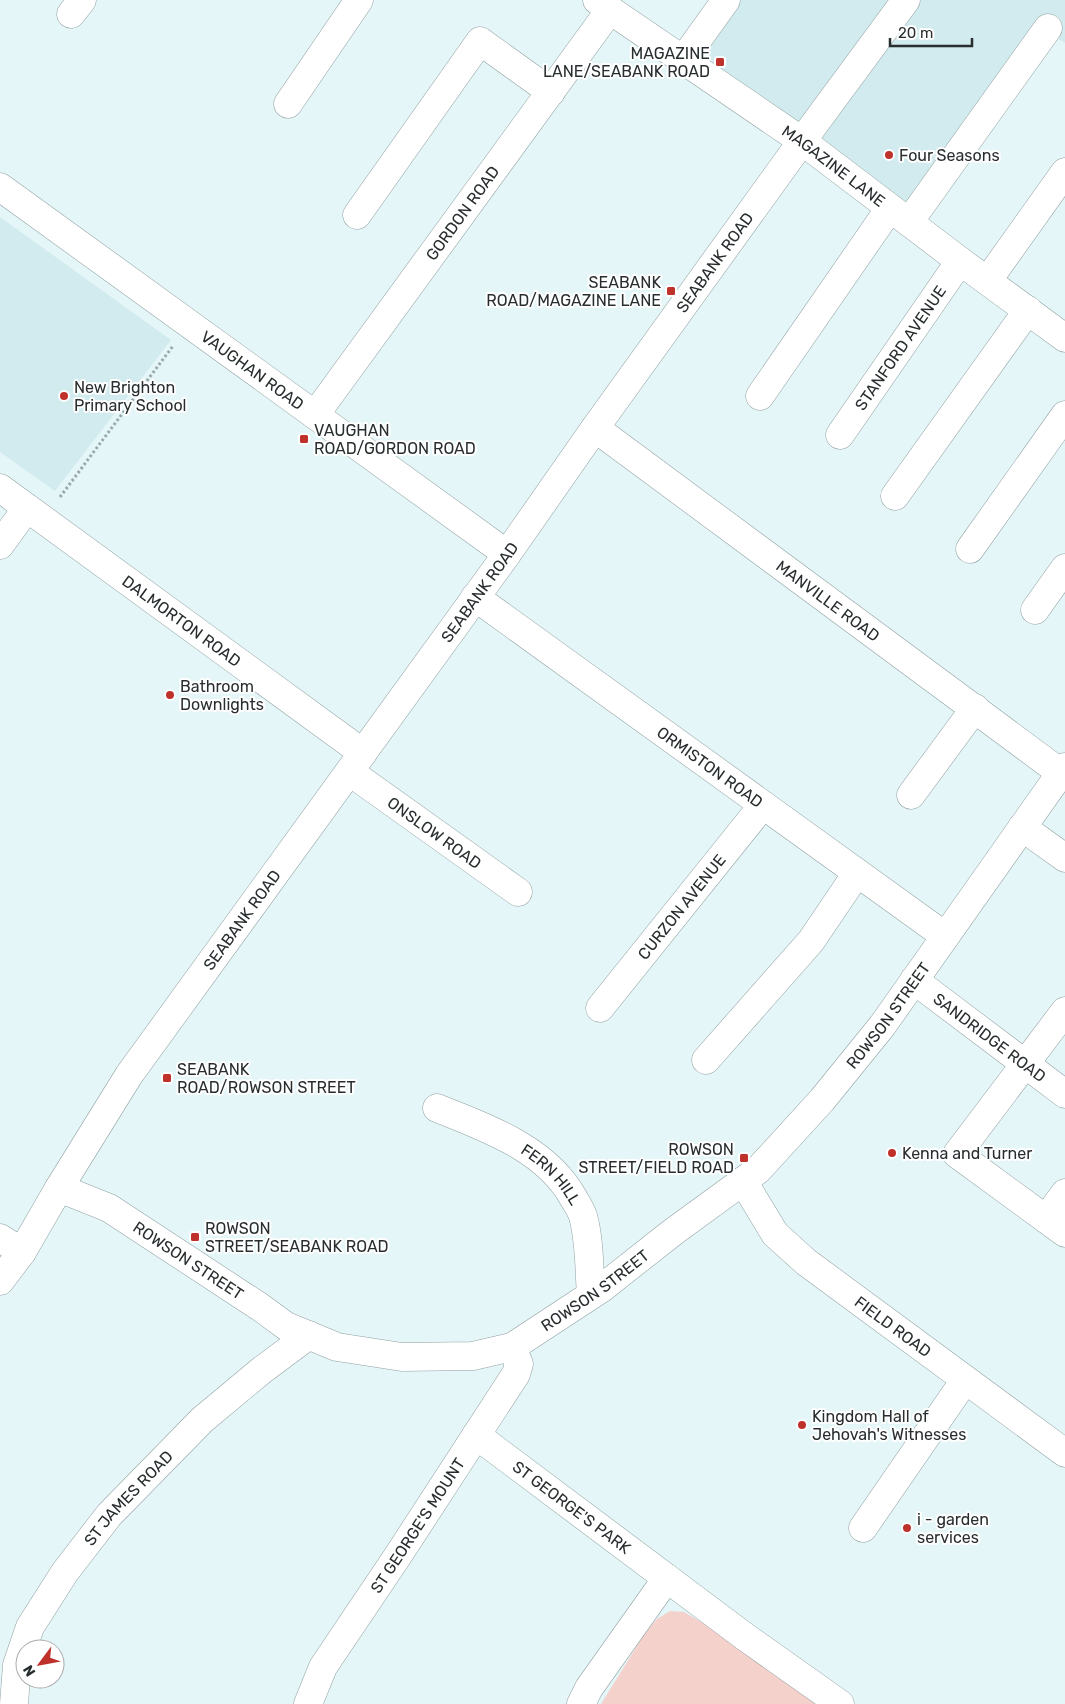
<svg xmlns="http://www.w3.org/2000/svg" width="1065" height="1704" font-family="Rubik,sans-serif">
	<style>
		.built { fill: #d2ebee }
		.green { fill: #f5d1cc }
		.lines { fill: none; stroke-linecap: round; stroke-linejoin: round }
		.minor-casing { stroke: #90a0a2; stroke-width: 29 }
		.major-casing { stroke: #90a0a2; stroke-width: 29 }
		.path { stroke: #9ba8aa; stroke-width: 3; stroke-dasharray: 2.5 2.5; stroke-linecap: butt }
		.minor { stroke: #fff; stroke-width: 28 }
		.major { stroke: #fff; stroke-width: 28 }
		.poi-dot { fill: #bf312b; stroke: #fff; stroke-width: 2 }
		.labels { text-anchor: middle; dominant-baseline: central; stroke-width: 4; stroke-linejoin: round; paint-order: stroke }
		.poi-label { font-size: 16px; fill: #282e2f; stroke: #fff; text-anchor: start }
		.street-label { font-size: 16px; fill: #282e2f; stroke: #fff }
	</style>
	<rect width="100%" height="100%" fill="#e5f6f8"/>
	<path class="built" d="M734 0H1065V43L1050 34 918 217 695 54Z
		M0 217 171 340 55 491 0 452Z"/>
	<path class="green" d="M670 1611 684 1612 718 1632 817 1704H601L645 1633 657 1619Z"/>
	<g class="lines">
		<g class="minor-casing">
			<g id="minor">
				<path id="s1" d="M597 0 610 10 802 141 960 261 1065 338"/>
				<path d="M71 14 82 0"/>
				<path d="M683 60 726 0"/>
				<path d="M288 104 359 0"/>
				<path id="s2" d="M0 187 507 554"/>
				<path d="M357 215 480 41 551 92"/>
				<path d="M909 222 1048 28"/>
				<path d="M988 280 1065 172"/>
				<path d="M760 396 890 208"/>
				<path id="s3" d="M315 415 610 10"/>
				<path id="s4" d="M595 428 1061 773"/>
				<path id="s5" d="M840 435 960 261"/>
				<path id="s6" d="M0 488 363 753"/>
				<path d="M895 496 1028 310"/>
				<path d="M0 545 27 508"/>
				<path d="M970 549 1065 415"/>
				<path id="s7" d="M475 597 945 936"/>
				<path d="M1035 610 1065 568"/>
				<path id="s8" d="M350 772 518 892"/>
				<path d="M911 795 975 708"/>
				<path d="M1022 827 1065 858"/>
				<path id="s9" d="M914 980 1065 1094"/>
				<path id="s10" d="M600 1008 763 805"/>
				<path d="M1065 1011 957 1154 1065 1233"/>
				<path d="M706 1060 811 941 857 873"/>
				<path id="s11" d="M437 1108C487 1128 547 1149 574 1199 577 1204 581 1210 583 1216 590 1242 589 1269 591 1295"/>
				<path id="s12" d="M743 1181 775 1234 806 1262 1065 1453"/>
				<path d="M1046 1219 1065 1193"/>
				<path d="M0 1238 22 1252"/>
				<path id="s13" d="M476 1435 744 1636 840 1704"/>
				<path d="M863 1528 965 1380"/>
				<path id="s14" d="M14 1704 17 1665 30 1627 65 1572 109 1515 202 1420 262 1370 309 1335"/>
				<path id="s15" d="M308 1704 323 1667 399 1554 516 1374 519 1364 512 1347"/>
				<path d="M581 1704 589 1688 667 1578"/>
			</g>
		</g>
		<g class="major-casing">
			<g id="major">
				<path id="s16" d="M59 1188 109 1208 260 1307 286 1326 337 1347 402 1357 473 1356 512 1347 602 1288 673 1232 758 1170 822 1100 882 1026 1065 767"/>
				<path id="s17" d="M0 1281 22 1252 59 1188 129 1075 507 554 595 428 802 141 906 0"/>
			</g>
		</g>
		<path class="path" d="M60 497 173 346"/>
		<use href="#minor" class="minor"/>
		<use href="#major" class="major"/>
	</g>
	<g class="poi-dot">
		<rect x="715" y="57" width="10" height="10" rx="2.5"/>
		<circle cx="889" cy="155" r="5"/>
		<rect x="666" y="286" width="10" height="10" rx="2.5"/>
		<circle cx="64" cy="396" r="5"/>
		<rect x="299" y="434" width="10" height="10" rx="2.5"/>
		<circle cx="170" cy="695" r="5"/>
		<rect x="162" y="1073" width="10" height="10" rx="2.5"/>
		<circle cx="892" cy="1153" r="5"/>
		<rect x="739" y="1153" width="10" height="10" rx="2.5"/>
		<rect x="190" y="1232" width="10" height="10" rx="2.5"/>
		<circle cx="802" cy="1425" r="5"/>
		<circle cx="907" cy="1528" r="5"/>
	</g>
	<g class="labels">
		<g class="poi-label">
			<text x="710" y="53" text-anchor="end">MAGAZINE<tspan x="710" dy="18">LANE/SEABANK ROAD</tspan></text>
			<text x="899" y="155">Four Seasons</text>
			<text x="661" y="282" text-anchor="end">SEABANK<tspan x="661" dy="18">ROAD/MAGAZINE LANE</tspan></text>
			<text x="74" y="387">New Brighton<tspan x="74" dy="18">Primary School</tspan></text>
			<text x="314" y="430">VAUGHAN<tspan x="314" dy="18">ROAD/GORDON ROAD</tspan></text>
			<text x="180" y="686">Bathroom<tspan x="180" dy="18">Downlights</tspan></text>
			<text x="177" y="1069">SEABANK<tspan x="177" dy="18">ROAD/ROWSON STREET</tspan></text>
			<text x="734" y="1149" text-anchor="end">ROWSON<tspan x="734" dy="18">STREET/FIELD ROAD</tspan></text>
			<text x="902" y="1153">Kenna and Turner</text>
			<text x="205" y="1228">ROWSON<tspan x="205" dy="18">STREET/SEABANK ROAD</tspan></text>
			<text x="812" y="1416">Kingdom Hall of<tspan x="812" dy="18">Jehovah's Witnesses</tspan></text>
			<text x="917" y="1519">i - garden<tspan x="917" dy="18">services</tspan></text>
		</g>
		<g class="street-label">
			<text stroke="none"><textPath href="#s1" startOffset="289">MAGAZINE LANE</textPath></text>
			<text stroke="none"><textPath href="#s3" startOffset="250">GORDON ROAD</textPath></text>
			<text stroke="none"><textPath href="#s17" startOffset="1245">SEABANK ROAD</textPath></text>
			<text stroke="none"><textPath href="#s5" startOffset="106">STANFORD AVENUE</textPath></text>
			<text stroke="none"><textPath href="#s2" startOffset="312">VAUGHAN ROAD</textPath></text>
			<text stroke="none"><textPath href="#s17" startOffset="840">SEABANK ROAD</textPath></text>
			<text stroke="none"><textPath href="#s4" startOffset="290">MANVILLE ROAD</textPath></text>
			<text stroke="none"><textPath href="#s6" startOffset="225">DALMORTON ROAD</textPath></text>
			<text stroke="none"><textPath href="#s7" startOffset="290">ORMISTON ROAD</textPath></text>
			<text stroke="none"><textPath href="#s8" startOffset="104">ONSLOW ROAD</textPath></text>
			<text stroke="none"><textPath href="#s10" startOffset="130">CURZON AVENUE</textPath></text>
			<text stroke="none"><textPath href="#s17" startOffset="435">SEABANK ROAD</textPath></text>
			<text stroke="none"><textPath href="#s16" startOffset="1004">ROWSON STREET</textPath></text>
			<text stroke="none"><textPath href="#s9" startOffset="95">SANDRIDGE ROAD</textPath></text>
			<text stroke="none"><textPath href="#s11" startOffset="134">FERN HILL</textPath></text>
			<text stroke="none"><textPath href="#s16" startOffset="149">ROWSON STREET</textPath></text>
			<text stroke="none"><textPath href="#s16" startOffset="599">ROWSON STREET</textPath></text>
			<text stroke="none"><textPath href="#s12" startOffset="212">FIELD ROAD</textPath></text>
			<text stroke="none"><textPath href="#s14" startOffset="242">ST JAMES ROAD</textPath></text>
			<text stroke="none"><textPath href="#s13" startOffset="120">ST GEORGE'S PARK</textPath></text>
			<text stroke="none"><textPath href="#s15" startOffset="210">ST GEORGE'S MOUNT</textPath></text>
		</g>
	</g>
	<g transform="translate(40 1664) rotate(238)"><circle r="24" fill="#ffffff" stroke="#a9abac"/>
	<path d="M0-4L9 19L0 12L-9 19Z" fill="#bf312b"/>
	<text y="-8" font-size="14" font-weight="bold" text-anchor="middle" fill="#282e2f">N</text>
	</g>
	<path d="M890 38v8h82v-8" fill="none" stroke="#282e2f" stroke-width="2.5"/>
	<text x="898" y="38" font-size="15" fill="#282e2f" stroke="#ffffff" stroke-width="4" paint-order="stroke">20 m</text>
</svg>
